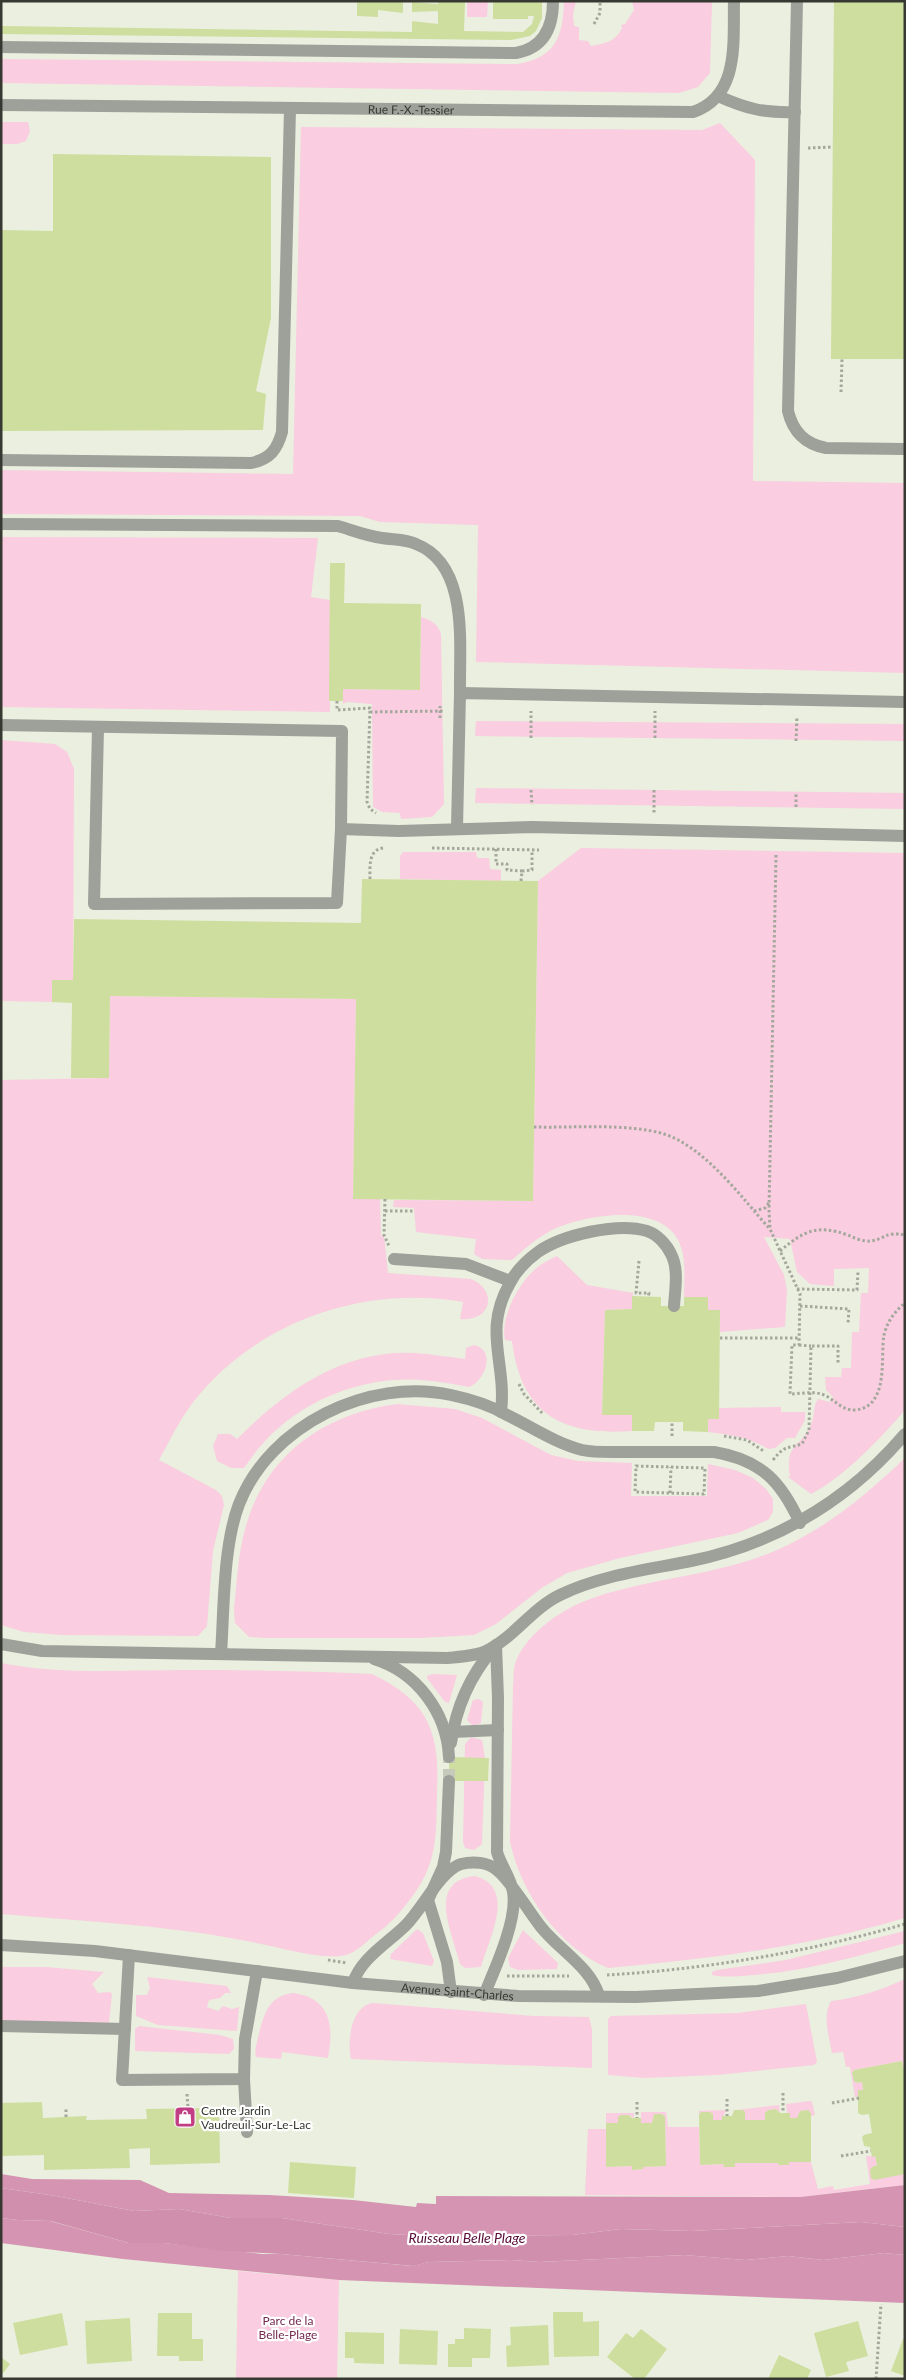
<svg xmlns="http://www.w3.org/2000/svg" width="906" height="2380" font-family="Lato,sans-serif">
	<style>
		.green { fill: #facde0 }
		.forest { fill: #d595b2 }
		.water { fill: #d090ad }
		.building { fill: #cede9e }
		.lines { fill: none; stroke-linecap: round; stroke-linejoin: round }
		.minor-tunnel { stroke: #c6cabc; stroke-width: 12; stroke-dasharray: 12 6; stroke-linecap: butt }
		.path { stroke: #a4a89c; stroke-width: 3; stroke-dasharray: 2.5 2.5; stroke-linecap: butt }
		.minor { stroke: #9ea09a; stroke-width: 12 }
		.labels { text-anchor: middle; dominant-baseline: central; stroke-width: 4.5; stroke-linejoin: round; paint-order: stroke }
		.street-label { font-size: 12px; fill: #363831; stroke: #fff }
		.poi-label { font-size: 12px; fill: #363831; stroke: #fff; text-anchor: start }
		.park-label { font-size: 12px; fill: #742950; stroke: #fff }
		.water-label { font-size: 14px; font-style: italic; fill: #580d38; stroke: #fff }
	</style>
	<rect width="100%" height="100%" fill="#eaefdf"/>
	<path class="green" d="M467 1H488L487 17H467Z
		M564 1H576L573 15 574 26 579 27V40L588 41 591 46C606 43 615 42 622 28L621 25 625 24 634 10 632 1H712L710 73 698 87 679 93 1 83V59L517 64C556 58 563 36 564 1Z
		M1 122H28L30 131 26 141 17 144H1Z
		M720 123 755 160 753 481 905 483V673L476 662 478 525 380 522 360 516 1 514V470L293 474 301 127 702 130Z
		M1 537 318 538 311 597 330 600V712L1 707Z
		M421 617C431 620 438 624 441 634L444 804 432 817 401 819 400 813 382 812 373 807 372 704 347 702 343 704V689L420 690Z
		M476 721 905 724V741L475 736Z
		M1 740 55 744 67 752 74 769 73 980H53L52 1002 1 1001Z
		M476 788 905 793V809L475 803Z
		M581 848 905 853V1410C880 1439 844 1477 811 1494L788 1477 790 1476C784 1441 803 1448 812 1422 815 1414 813 1406 818 1399L830 1402 833 1397 826 1390 825 1377H841L842 1368H851L852 1332H859L861 1293H868L869 1268 834 1269V1286L810 1284 797 1272 790 1239 764 1237 784 1275 787 1290 785 1327 720 1332V1311L708 1310V1297H684C684 1278 687 1257 678 1240 658 1202 584 1215 552 1230 537 1238 524 1249 512 1260L482 1259 474 1254 476 1239 416 1232 414 1208 393 1207 394 1200 533 1201 538 881Z
		M403 852H476L477 858H489L490 869 501 870V881L400 879V856Z
		M110 996 356 999 353 1199H380L381 1236 384 1235 388 1273 471 1279C498 1290 492 1322 460 1319L463 1302C363 1285 258 1321 194 1401 180 1419 170 1440 159 1460L216 1490 222 1496 224 1505 213 1551 207 1626 198 1636 62 1635 24 1632 1 1625V1080L109 1078Z
		M557 1256 587 1285 633 1293 632 1309 605 1310 602 1415H632V1431C562 1436 521 1414 512 1341L505 1340C500 1316 520 1280 539 1266 544 1262 551 1259 557 1256Z
		M474 1345C496 1350 486 1380 469 1387 453 1384 437 1381 420 1380 364 1376 304 1399 265 1441 257 1449 251 1459 244 1468H231L217 1461 213 1446 218 1434H230L237 1439C285 1391 343 1349 415 1353 431 1354 448 1357 465 1359L466 1348Z
		M397 1404 455 1409 482 1418 551 1455 578 1461 632 1463 631 1496H707L708 1464 735 1470 753 1478 766 1489 773 1499V1512L768 1520 738 1533 620 1558 567 1573 543 1587 496 1624 474 1635 420 1638H265L249 1637 235 1623 234 1609C237 1582 238 1552 246 1526 266 1454 326 1413 397 1404Z
		M781 1407V1412H805V1420L795 1438H787L775 1448 768 1449C749 1437 730 1435 708 1432V1419H719V1408Z
		M905 1458V1918C808 1947 708 1959 608 1968 558 1947 521 1893 510 1842L513 1686C514 1679 513 1670 515 1664 524 1637 555 1614 580 1603 643 1577 714 1578 777 1550 827 1528 866 1495 905 1458Z
		M1 1663C61 1675 125 1670 186 1670 248 1670 311 1671 372 1674 428 1701 440 1731 437 1792 436 1838 438 1865 408 1902 399 1914 389 1925 376 1934 368 1940 359 1950 349 1954 333 1961 292 1951 275 1947 185 1926 93 1922 1 1914Z
		M432 1674 457 1675 449 1703 445 1702 427 1678V1676Z
		M479 1699 483 1702 481 1723 473 1726 467 1720 473 1700Z
		M471 1737 482 1740 485 1758 482 1844 474 1850 465 1848 463 1842 465 1744Z
		M475 1876C517 1887 489 1939 481 1967L465 1968 460 1964C452 1933 426 1881 475 1876Z
		M417 1929 423 1933 434 1961 432 1966 390 1959 391 1954Z
		M523 1930 558 1963 557 1969 518 1970 510 1967 508 1958Z
		M905 1931V1943C856 1957 806 1971 754 1975 740 1976 726 1978 712 1975V1972L717 1970 786 1960Z
		M1 1967H46L104 1972 92 1984 98 1993 110 1992 112 1994 109 2023 1 2021Z
		M147 1977 227 1986 231 1993H225L220 1998 209 2000 207 2007 218 2011 223 2006 232 2009 239 2007 237 2031 158 2025 136 2016V1995H147L150 1988Z
		M905 1979V2074L902 2061 854 2070 852 2073 854 2081 857 2083 862 2082 863 2090 858 2091 859 2096 855 2097 850 2067H846L843 2052 832 2053C829 2036 822 2016 831 2001 858 1998 881 1990 905 1979Z
		M293 1993C331 1998 334 2026 328 2058L282 2052 281 2059 256 2057C254 2050 257 2044 258 2037 264 2016 267 1996 293 1993Z
		M373 2003 534 2016 589 2017 592 2029V2068L351 2059C347 2041 351 2006 373 2003Z
		M806 2004 817 2062 814 2065 717 2075 645 2078 608 2075V2019L611 2016 738 2013Z
		M139 2026 220 2035 233 2039 234 2049 229 2054 135 2051V2029Z
		M810 2101 812 2102 815 2115 811 2116 808 2110 800 2111 797 2118H790V2113H787L786 2104Z
		M779 2105 780 2113 776 2109 768 2110 765 2113V2120H745V2112L737 2110Z
		M726 2110 722 2120H713V2114L701 2112 699 2115V2111Z
		M641 2112H666L668 2127H699L700 2165 724 2164 723 2166 735 2167V2163H778V2165H788L789 2162H811L818 2189 833 2186 834 2190 870 2184 866 2156H875L877 2165 872 2167 871 2178 905 2174V2185L800 2197 585 2195 588 2129H606L607 2167 632 2166V2170L643 2169V2167L666 2166 665 2117 662 2114H654L652 2123H641Z
		M606 2113H634V2118L629 2115H621L619 2117 618 2123H606Z
		M238 2271 339 2280 337 2379H236Z"/>
	<path class="forest" d="M1 2174 32 2179 140 2180 169 2193 269 2195 353 2200 416 2207 417 2203 436 2204V2196L800 2197 905 2185V2227L861 2222 691 2231 621 2229 572 2235 427 2236 389 2234 282 2218H231L179 2209 134 2211 56 2196 1 2188Z
		M1 2218 18 2220 50 2221 129 2243H164L262 2254H281L412 2266 429 2262 511 2260 539 2262 684 2255 745 2260 788 2256 823 2260 884 2253 905 2255V2303L339 2280 123 2259 1 2243Z"/>
	<path class="water" d="M1 2188 56 2196 134 2211 179 2209 231 2218H282L389 2234 427 2236 572 2235 621 2229 691 2231 861 2222 905 2227V2255L884 2253 823 2260 788 2256 745 2260 684 2255 539 2262 511 2260 429 2262 413 2266 281 2254 225 2251 164 2243H129L51 2221 18 2220 1 2218Z"/>
	<path class="building" d="M357 1 403 2V13L378 10V17L357 16Z
		M438 1H465L464 31 523 32 532 24 534 16H528V19H493V1H542V18L536 31 530 36 511 40 1 34V26L412 32V21L438 24V11L412 12V2L438 4Z
		M834 1H905V359H831Z
		M53 154 271 157V318L256 391 266 394 263 430 1 431V230L53 231Z
		M330 563H345L344 603 421 604 420 690 343 689V701H329Z
		M362 879 538 881 533 1201 353 1199 356 999 110 996 109 1078H71L72 1003 52 1002V980H73L74 919 361 923Z
		M632 1296 661 1297V1306H684V1297H708V1310H720L719 1419H708V1432L683 1431V1422H655L654 1431H632V1415H602L605 1310 632 1309Z
		M449 1757 489 1758 488 1781H449Z
		M902 2061 905 2074V2174L874 2180 871 2178 870 2170 872 2167 877 2165 875 2156 872 2157 870 2147 864 2146 862 2137 864 2135 872 2133 869 2114 862 2115 858 2113V2090H863L862 2082 857 2083 854 2081 852 2073 854 2070Z
		M42 2102 43 2118 87 2116 86 2120 147 2119 146 2109 219 2108 220 2163 150 2165V2148L129 2149 130 2168 44 2170V2155L1 2156V2103Z
		M776 2109 780 2113H790V2118H797L800 2111 808 2110 811 2113V2162H789V2165H778V2163H735V2167H723L724 2164 700 2165 699 2115 701 2112H710L713 2114V2120H722V2116H732L734 2110H743L745 2112V2120H765V2113L768 2110Z
		M654 2114H662L665 2117 666 2166 643 2167V2169L632 2170V2166L606 2167V2123H618V2117L621 2115H629L632 2118H641V2123H652Z
		M290 2162 356 2167 354 2198 288 2193Z
		M553 2312H583V2322L599 2321V2356L554 2357Z
		M62 2313 68 2345 20 2355 13 2323Z
		M158 2313H192V2339H203V2361H179V2356H157Z
		M130 2318 132 2361 87 2364 85 2321Z
		M858 2321 868 2356 846 2362 849 2371 826 2377 814 2333Z
		M548 2325 549 2365 507 2367 506 2346 511 2345 510 2327Z
		M464 2328 491 2329 490 2358H472V2367H448V2344H455V2339H464Z
		M400 2329 438 2331 437 2365 399 2364Z
		M641 2329 667 2349 644 2379H635L607 2357 626 2333 633 2338Z
		M345 2332 384 2333V2364L354 2363V2358H345Z
		M903 2339H905V2376L891 2371Z
		M779 2355 811 2370 807 2379H768Z
		M1 2357 10 2364 1 2376Z"/>
	<g class="lines">
		<path class="minor-tunnel" d="M449 1781V1757"/>
		<path class="path" d="M594 24 600 13V1
			M808 148 833 147
			M841 392 842 359
			M337 701V710L370 708 367 802 370 809 376 813
			M370 712 445 711
			M440 718V706
			M531 738V711
			M655 738V711
			M796 741 797 716
			M531 790 532 805
			M654 790V814
			M796 807V793
			M432 848 539 850
			M496 849V864H507V870L522 871
			M776 855 769 1210 770 1229 800 1294 799 1345H792L790 1394C799 1394 812 1391 821 1394 833 1397 841 1411 855 1410 890 1407 880 1356 884 1335 887 1322 895 1311 905 1303
			M370 879C370 867 368 850 383 848
			M521 881 522 871 532 870V850
			M534 1127C573 1128 628 1123 664 1134 705 1147 742 1198 769 1228
			M385 1199 384 1235 389 1246
			M385 1211H413
			M754 1211 765 1208 769 1203
			M780 1251C804 1231 816 1224 848 1235 854 1238 864 1242 871 1241 885 1239 886 1231 905 1235
			M639 1261 636 1293H649L648 1297
			M797 1289 857 1290 858 1272
			M800 1306 849 1309 848 1324
			M720 1338H799
			M799 1345 811 1346
			M519 1384 524 1394 543 1414
			M672 1436V1422
			M724 1436 747 1440 765 1452
			M773 1460C785 1445 786 1449 802 1444L809 1430 811 1346H838V1364
			M636 1466 705 1468 704 1494 635 1492Z
			M670 1493 671 1467
			M328 1960 347 1963
			M607 1975C708 1969 808 1952 905 1924
			M507 1976H569
			M783 2093V2113
			M187 2094 188 2108
			M727 2099V2116
			M637 2102V2118
			M832 2103 859 2098
			M66 2117V2108
			M841 2156 871 2151
			M294 2379V2378
			M876 2379 881 2304"/>
		<g class="minor">
			<path d="M797 1 788 411C793 432 805 444 826 448L905 449"/>
			<path d="M1 47 516 53C544 48 553 27 553 1"/>
			<path d="M718 96C747 109 764 113 795 112"/>
			<path id="s1" d="M1 105 693 112C740 96 733 42 734 1"/>
			<path d="M1 460 251 463C270 459 277 450 282 432L290 109"/>
			<path d="M1 524 338 526C352 530 367 536 382 538 394 540 405 539 416 544 470 565 459 646 460 693"/>
			<path d="M1 725 342 731 341 829 399 831 532 827 905 836"/>
			<path d="M98 728 94 904 337 903 341 829"/>
			<path d="M457 828 460 693 905 702"/>
			<path d="M394 1259 466 1264 510 1281"/>
			<path d="M501 1412C507 1362 482 1332 510 1283 516 1271 527 1260 538 1252 562 1235 618 1222 647 1231 657 1234 667 1245 671 1254 679 1269 675 1290 674 1306"/>
			<path d="M1 1644 42 1651 447 1658C460 1657 473 1656 484 1652 513 1639 531 1609 560 1595 601 1575 647 1570 691 1561 777 1543 848 1501 905 1434"/>
			<path d="M221 1654C224 1609 223 1546 239 1504 270 1425 369 1377 451 1395 470 1399 490 1405 507 1415 532 1427 555 1443 582 1450 596 1453 613 1452 628 1452 657 1452 685 1452 714 1452 761 1460 781 1481 800 1523"/>
			<path d="M374 1659C417 1672 447 1713 449 1757"/>
			<path d="M452 1732 498 1730"/>
			<path d="M451 1743C456 1707 470 1676 493 1649"/>
			<path d="M449 1781 446 1852 443 1867 428 1900 447 1962 451 1992"/>
			<path id="s2" d="M1 1945 95 1951 353 1983 518 1996 636 1997 758 1991 837 1978 905 1961"/>
			<path d="M129 1955 122 2080 244 2079 245 2039 257 1971"/>
			<path d="M353 1983C361 1958 388 1943 406 1925 422 1909 441 1870 461 1864 473 1861 488 1862 497 1870 511 1881 529 1912 541 1927 559 1950 591 1967 599 1996"/>
			<path d="M484 1995C495 1969 518 1919 513 1892 511 1878 501 1866 497 1852L498 1698 496 1645"/>
			<path d="M1 2026 125 2029"/>
			<path d="M244 2079 247 2132"/>
		</g>
	</g>
	<defs>
		<g id="shop-square" transform="scale(1.125)"><rect x="-9" y="-9" width="18" height="18" rx="4" fill="#c13e85" stroke="#fff"/><path d="M-5-2.5h2.3a2.7 3.5 0 0 1 5.4 0H5L5.5 6h-11ZM-1.5-2.5h3a1.5 2.3 0 0 0-3 0Z" fill="#fff"/></g>
	</defs>
	<g fill-rule="evenodd">
		<use href="#shop-square" x="185" y="2117"/>
	</g>
	<g class="labels">
		<g class="street-label">
			<text stroke="none"><textPath href="#s1" startOffset="410">Rue F.-X.-Tessier</textPath></text>
			<text stroke="none"><textPath href="#s2" startOffset="459">Avenue Saint-Charles</textPath></text>
		</g>
		<g class="poi-label">
			<text x="201" y="2110">Centre Jardin<tspan x="201" dy="14">Vaudreuil-Sur-Le-Lac</tspan></text>
		</g>
		<g class="park-label">
			<text x="288" y="2320">Parc de la<tspan x="288" dy="14">Belle-Plage</tspan></text>
		</g>
		<g class="water-label">
			<text x="467" y="2237">Ruisseau Belle Plage</text>
		</g>
	</g>
	<rect width="906" height="2380" fill="none" stroke="#363831" stroke-width="5"/>
</svg>
